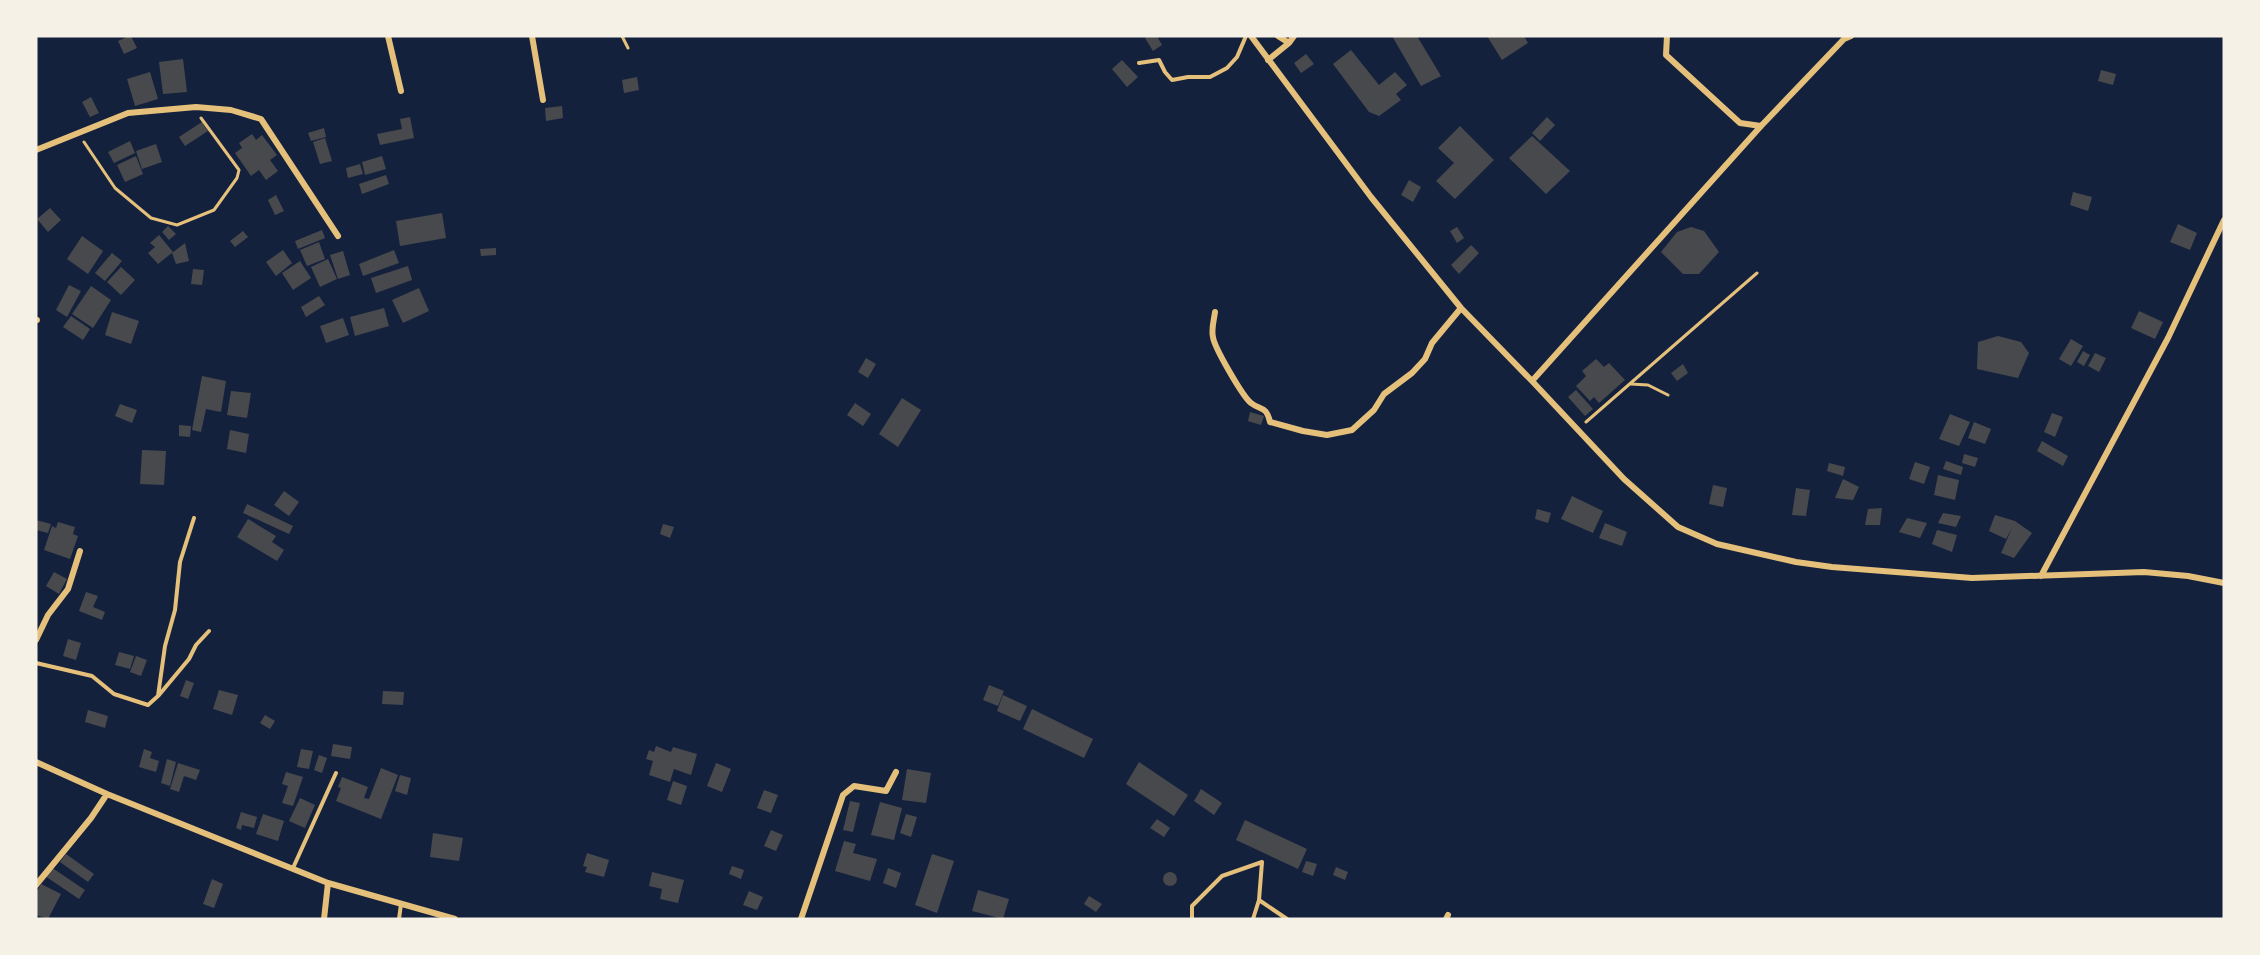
<svg xmlns="http://www.w3.org/2000/svg" width="2260" height="955" font-family="Signika,sans-serif">
	<style>
		.building { fill: #48494c }
		.lines { fill: none; stroke-linecap: round; stroke-linejoin: round }
		.path { stroke: #e5c07b; stroke-width: 3 }
		.service { stroke: #e5c07b; stroke-width: 4 }
		.minor { stroke: #e5c07b; stroke-width: 6 }
	</style>
	<rect width="100%" height="100%" fill="#14213d"/>
	<path class="building" d="M129 36H131L137 48 124 54 118 41Z
		M1148 36H1157L1162 45 1153 51 1145 38Z
		M1392 36H1417L1441 76 1421 86Z
		M1487 36H1524L1528 43 1502 60Z
		M1351 50 1379 85 1395 72 1407 85 1396 94 1401 100 1379 116 1369 112 1333 64Z
		M1306 54 1314 64 1301 73 1294 63Z
		M183 59 187 92 163 94 159 62Z
		M1122 60 1138 77 1127 87 1112 69Z
		M2101 70 2116 74 2113 85 2098 81Z
		M150 72 158 99 135 106 127 79Z
		M637 77 639 90 624 93 622 80Z
		M91 97 99 113 90 117 82 102Z
		M562 106 563 118 546 121 545 108Z
		M410 117 414 138 380 145 377 134 402 129 400 119Z
		M1547 117 1555 125 1540 141 1532 133Z
		M202 122 208 131 185 146 179 137Z
		M1460 126 1494 160 1455 199 1436 181 1454 163 1438 148Z
		M324 128 326 137 311 141 308 133Z
		M252 134 256 140 262 135 277 155 270 160 278 171 266 180 259 170 251 176 235 153 242 148 239 143Z
		M1532 136 1570 171 1546 194 1509 158Z
		M325 138 332 161 320 164 313 142Z
		M130 141 135 153 114 163 108 152Z
		M156 144 162 162 142 169 136 151Z
		M136 156 143 174 125 182 117 165Z
		M382 156 386 169 365 175 362 162Z
		M360 164 363 174 348 178 346 168Z
		M386 175 389 184 362 194 359 184Z
		M1409 180 1421 187 1413 202 1401 195Z
		M2073 192 2092 197 2088 211 2070 205Z
		M276 195 284 211 275 215 268 200Z
		M50 208 61 220 48 232 37 219Z
		M442 213 446 238 400 246 396 221Z
		M2178 224 2197 233 2190 250 2170 242Z
		M168 226 176 234 169 240 162 232Z
		M1457 227 1464 238 1457 243 1450 231Z
		M1691 227 1704 231 1719 252 1699 274H1683L1661 252 1677 232Z
		M322 230 325 238 298 249 295 241Z
		M243 231 248 237 235 247 230 241Z
		M159 235 173 252 158 264 148 253 155 247 150 243Z
		M82 236 103 251 88 274 67 259Z
		M319 242 325 259 307 266 300 250Z
		M185 243 189 261 176 264 172 253Z
		M1471 245 1479 253 1459 274 1451 265Z
		M496 248V255L481 256 480 249Z
		M283 250 292 263 276 276 266 262Z
		M394 250 399 263 363 276 359 264Z
		M343 251 350 275 338 279 330 255Z
		M112 253 122 261 105 281 95 273Z
		M328 259 337 279 320 287 311 267Z
		M300 261 311 278 293 290 282 273Z
		M408 266 412 280 376 293 371 278Z
		M121 267 135 280 121 295 107 282Z
		M193 269 204 270 202 285 191 284Z
		M69 285 81 291 67 317 56 310Z
		M91 286 111 300 93 328 72 314Z
		M419 288 429 311 403 323 392 300Z
		M319 296 325 305 306 317 301 307Z
		M384 308 389 326 355 336 350 317Z
		M2139 311 2163 322 2155 339 2131 328Z
		M112 312 139 321 131 344 105 335Z
		M71 316 90 329 83 340 63 327Z
		M343 318 349 335 326 343 320 326Z
		M1998 336 2021 342 2029 353 2018 378 1977 369 1978 342Z
		M2071 339 2083 346 2071 366 2059 359Z
		M2083 351 2090 355 2084 366 2077 362Z
		M2095 353 2106 358 2099 372 2088 366Z
		M866 358 876 364 868 378 858 372Z
		M1596 359 1604 367 1609 363 1625 380 1599 403 1594 397 1590 401 1576 386 1586 376 1582 371Z
		M1683 364 1688 373 1677 381 1671 373Z
		M202 376 226 381 221 412 206 409 201 432 192 430Z
		M1576 390 1593 409 1585 416 1568 397Z
		M231 391 251 393 247 418 227 415Z
		M902 398 921 410 898 447 879 434Z
		M855 403 871 414 863 426 847 415Z
		M120 404 137 410 132 423 115 416Z
		M1250 412 1264 416 1261 425 1248 421Z
		M2052 413 2063 417 2055 437 2044 432Z
		M1950 414 1970 422 1959 446 1939 439Z
		M1974 422 1991 429 1985 444 1968 438Z
		M179 425 191 426 190 437 179 436Z
		M230 430 249 434 246 453 227 449Z
		M2042 441 2068 456 2063 466 2037 451Z
		M142 450 166 451 164 485 140 484Z
		M1964 454 1978 458 1975 467 1962 463Z
		M1946 461 1963 467 1961 475 1943 469Z
		M1915 462 1930 467 1924 484 1909 479Z
		M1829 463 1845 467 1843 476 1827 471Z
		M1938 475 1959 480 1955 500 1934 495Z
		M1843 479 1859 487 1853 500 1835 498Z
		M1713 485 1727 488 1723 507 1709 504Z
		M1796 488 1810 490 1806 516 1792 515Z
		M284 491 299 502 289 516 274 505Z
		M1572 496 1603 511 1593 533 1561 519Z
		M247 504 293 526 289 534 243 513Z
		M1882 508 1880 525H1865L1868 509Z
		M1537 509 1551 513 1548 523 1535 519Z
		M1943 513 1961 516 1956 527 1938 523Z
		M1995 515 2015 521 2032 533 2014 558 2001 553 2012 528 2006 539 1989 531Z
		M1907 518 1927 523 1920 538 1899 532Z
		M248 519 276 536 272 542 284 550 277 561 237 537Z
		M36 520 51 524 48 533 36 530Z
		M58 522 75 527 73 534 78 536 70 559 44 550 52 526 56 528Z
		M1605 523 1627 532 1622 546 1599 538Z
		M663 524 674 527 670 538 660 534Z
		M1937 530 1957 535 1952 552 1932 544Z
		M54 572 67 579 59 594 46 586Z
		M86 592 98 596 93 607 105 612 102 620 79 611Z
		M68 639 81 643 76 660 63 656Z
		M119 652 134 656 130 669 115 665Z
		M136 656 147 660 141 676 130 672Z
		M186 680 194 683 188 699 180 696Z
		M989 685 1004 691 998 706 983 700Z
		M219 690 238 695 232 715 213 709Z
		M383 691 404 692 403 705 382 704Z
		M1003 695 1027 706 1020 721 997 711Z
		M1032 709 1093 739 1084 758 1023 729Z
		M88 710 108 716 105 728 85 722Z
		M265 715 275 721 270 729 260 723Z
		M333 744 352 747 350 759 331 756Z
		M656 746 671 752 673 747 697 754 691 775 674 769 670 782 649 775 653 761 646 759 649 750 654 752Z
		M144 749 152 752 150 758 159 761 156 772 139 767Z
		M301 749 313 751 309 769 297 767Z
		M319 755 327 758 322 773 314 770Z
		M167 759 176 762 170 786 161 783Z
		M1139 762 1188 795 1174 816 1126 784Z
		M178 763 200 770 196 780 184 776 179 792 170 789Z
		M716 763 731 769 722 792 707 786Z
		M381 768 398 775 381 819 336 801 341 788 338 787 342 777 368 787 364 798 369 799Z
		M907 769 931 773 926 803 902 800Z
		M286 772 303 777 293 806 282 803 288 786 282 784Z
		M400 775 411 778 407 795 395 791Z
		M673 781 687 786 681 805 667 800Z
		M1201 789 1222 803 1214 815 1194 801Z
		M764 790 778 795 771 813 757 808Z
		M300 798 315 805 305 828 289 821Z
		M850 801 860 803 853 832 843 830Z
		M880 802 902 808 894 840 871 835Z
		M241 812 257 817 254 828 242 825 241 830 236 828Z
		M263 814 284 821 278 841 256 834Z
		M906 814 917 817 911 837 900 833Z
		M1157 819 1170 828 1164 837 1150 828Z
		M1245 820 1307 849 1298 869 1236 840Z
		M771 830 783 835 776 851 764 846Z
		M433 833 463 838 459 861 430 857Z
		M844 841 856 844 853 853 877 859 870 881 835 871Z
		M587 853 609 860 604 877 585 872 587 867 583 866Z
		M66 854 94 874 88 882 60 862Z
		M932 854 954 861 937 913 915 905Z
		M1306 861 1317 864 1313 876 1302 872Z
		M732 866 744 870 741 879 729 874Z
		M51 867 85 890 79 899 45 876Z
		M1336 867 1348 872 1345 880 1333 875Z
		M888 868 901 873 896 888 883 883Z
		M652 872 684 880 678 903 660 899 662 889 649 886Z
		M1163 879a7 7 0 1 1 14 0a7 7 0 1 1-14 0Z
		M212 879 223 884 214 908 203 904Z
		M41 884 61 894 48 919 36 915V893Z
		M978 890 1009 899 1003 919 972 911Z
		M749 891 763 897 757 910 743 905Z
		M1089 896 1102 904 1096 912 1084 904Z"/>
	<g class="lines">
		<path class="path" d="M622 36 628 48
			M84 142 115 188 151 218 177 225 214 210 237 178 239 170 201 118
			M1631 384 1648 385 1668 395
			M1586 422 1757 273"/>
		<path class="service" d="M1139 63 1159 60 1165 72 1172 80 1188 77H1210L1227 68 1237 57 1246 36
			M36 663 92 676 114 694 148 705 158 696 165 646 175 610 180 562 194 518
			M159 695 189 659 196 645 209 631
			M293 868 336 773
			M1259 900 1287 919
			M399 919 401 904
			M1192 919V906L1222 876 1262 862 1259 900 1253 919"/>
		<path class="minor" d="M388 36 401 91
			M532 36 543 100
			M1251 36 1371 197 1461 308 1532 381 1624 479 1678 527 1717 544 1796 562 1832 567 1972 578 2144 572 2188 576 2224 583
			M1278 36 1289 43 1294 36
			M1667 36 1666 55 1740 123 1761 126
			M1268 60 1289 43
			M36 150 128 113 196 107 231 110 261 119 338 236
			M1215 312C1214 320 1211 330 1213 337 1214 347 1243 397 1251 403 1261 411 1266 405 1270 422L1303 431 1327 435 1352 430 1374 410 1384 394 1412 373 1425 359 1432 343 1461 308
			M36 320H37
			M1532 381 1761 126 1844 39 1851 36
			M2041 576 2168 338 2224 220
			M36 640 48 615 68 589 80 551
			M36 762 107 794 328 883 455 919
			M36 885 91 818 107 794
			M324 919 328 883
			M801 919 843 795 854 786 886 791 896 772
			M1446 919 1448 915"/>
	</g>
	<rect width="2260" height="955" fill="none" stroke="#f6f1e7" stroke-width="75"/>
</svg>
